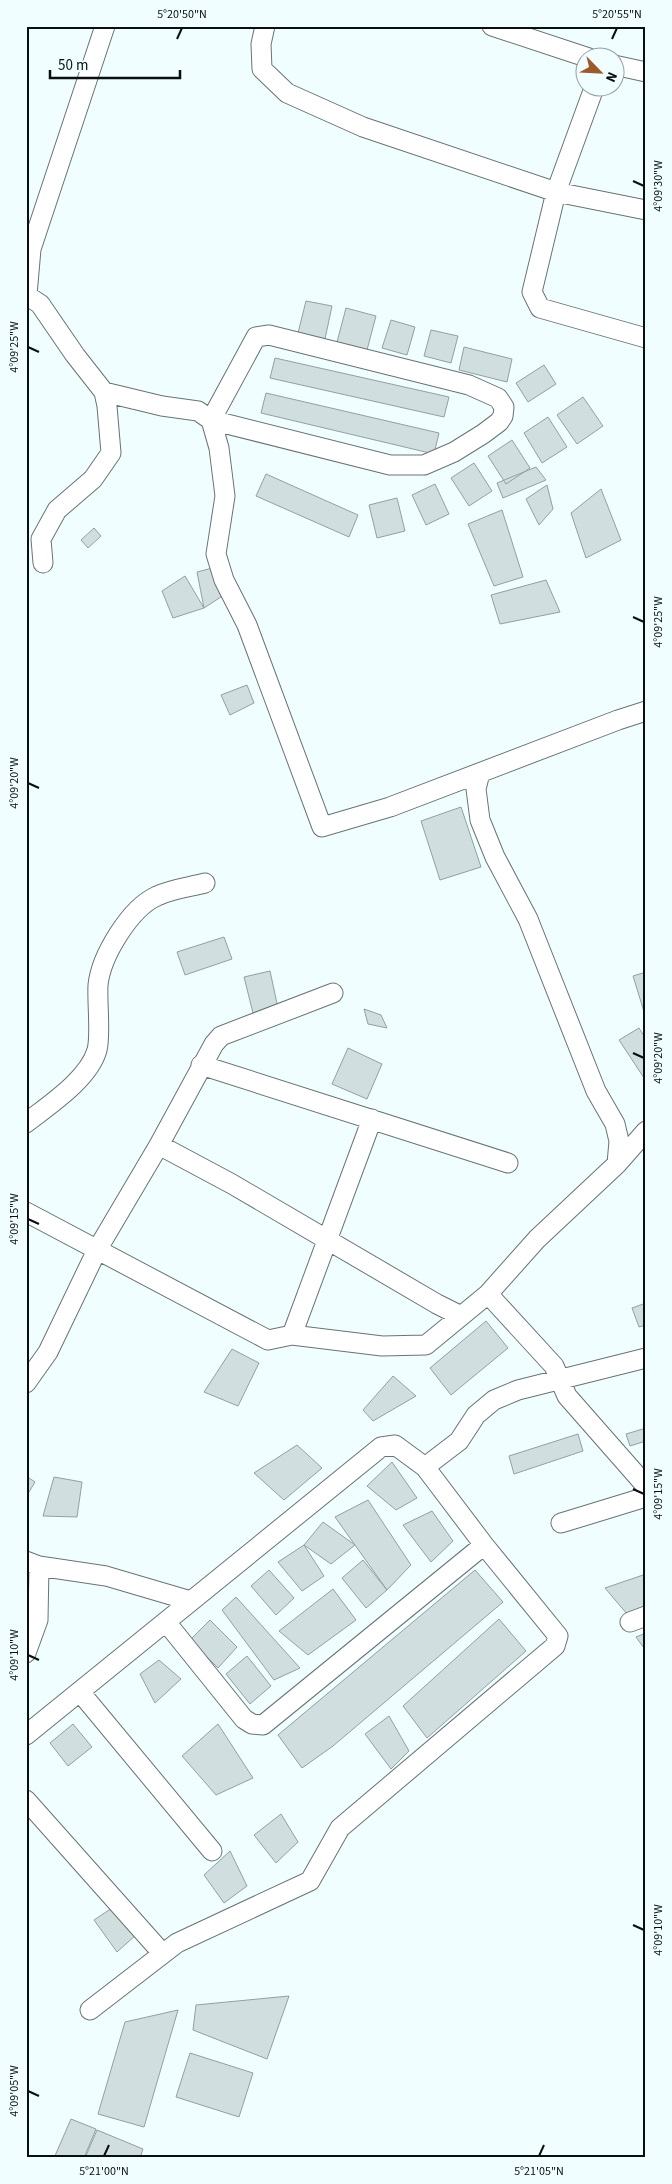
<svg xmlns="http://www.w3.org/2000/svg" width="672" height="2184" font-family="'Source Sans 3',sans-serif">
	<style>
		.building { fill: #d1dedf; stroke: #939fa0 }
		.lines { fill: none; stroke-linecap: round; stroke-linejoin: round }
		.minor-casing { stroke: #687374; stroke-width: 21 }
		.minor { stroke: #fff; stroke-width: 19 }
		.ticks { fill: none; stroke: #090e0e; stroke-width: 2 }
		.neatline { fill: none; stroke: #090e0e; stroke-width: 2 }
		.ticks-label { font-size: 12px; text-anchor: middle; fill: #090e0e }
	</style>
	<rect width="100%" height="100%" fill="#f1feff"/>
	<path class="building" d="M306 301 332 306 325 339 298 333Z
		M346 308 376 316 367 350 337 342Z
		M391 320 415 327 407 355 382 348Z
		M431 330 458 336 451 363 424 356Z
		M464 347 512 359 507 382 459 370Z
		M275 358 449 397 444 417 270 378Z
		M544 365 556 384 528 402 516 383Z
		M266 393 439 433 434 454 261 413Z
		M583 397 603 426 577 444 557 415Z
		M548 417 567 447 542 463 524 433Z
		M512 440 530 468 506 484 488 456Z
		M474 463 492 491 469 506 451 478Z
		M536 467 546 480 503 498 497 483Z
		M266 474 358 515 349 537 256 496Z
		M435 484 449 514 426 525 412 495Z
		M547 485 553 509 539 525 526 499Z
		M601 489 621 540 586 558 571 513Z
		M397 498 405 531 377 538 369 505Z
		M502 510 523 577 494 586 468 524Z
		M94 528 101 536 88 548 81 540Z
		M216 567 224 595 204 608 197 572Z
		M185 576 204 608 173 618 162 591Z
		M546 580 560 612 500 624 491 595Z
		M247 685 254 703 230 715 221 695Z
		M461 807 481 867 440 880 421 821Z
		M224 937 232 959 185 975 177 952Z
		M270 971 278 1008 253 1013 244 977Z
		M646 972V1015H645L633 976Z
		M364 1009 381 1015 387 1028 368 1024Z
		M639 1028 646 1039V1081L619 1040Z
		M348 1048 382 1064 367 1099 332 1084Z
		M646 1303V1325L639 1327 632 1308Z
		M486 1321 508 1348 451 1395 430 1368Z
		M232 1349 259 1363 238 1406 204 1392Z
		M393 1376 416 1396 373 1421 363 1410Z
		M646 1428V1441L630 1446 626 1434Z
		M578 1434 583 1451 514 1474 509 1456Z
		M297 1445 322 1468 284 1500 254 1473Z
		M392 1462 417 1498 396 1510 367 1486Z
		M26 1476 35 1482 26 1497Z
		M54 1477 82 1482 77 1517 43 1516Z
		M368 1500 411 1565 387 1590 335 1517Z
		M432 1511 453 1541 431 1562 403 1525Z
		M323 1522 355 1545 331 1564 304 1545Z
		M304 1545 324 1576 302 1591 278 1562Z
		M363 1560 387 1590 366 1608 342 1578Z
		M269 1570 294 1598 276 1615 251 1586Z
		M475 1570 503 1602 333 1746 302 1768 278 1735Z
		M646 1574V1608L627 1614 605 1588Z
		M333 1589 356 1620 308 1655 279 1631Z
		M236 1597 300 1668 274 1680 222 1610Z
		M499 1619 526 1651 427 1738 403 1706Z
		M210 1620 237 1647 218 1668 190 1640Z
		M646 1633V1651L636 1637Z
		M247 1656 271 1686 250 1704 226 1674Z
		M159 1660 181 1679 155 1703 140 1674Z
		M389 1716 409 1751 391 1769 365 1734Z
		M73 1724 92 1747 68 1766 50 1743Z
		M218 1724 253 1778 216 1795 182 1756Z
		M281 1814 298 1842 276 1863 254 1835Z
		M230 1851 247 1886 224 1903 204 1875Z
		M118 1904 137 1934 117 1952 94 1920Z
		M289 1996 267 2059 193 2030 196 2005Z
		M178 2010 144 2127 98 2114 125 2022Z
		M190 2053 253 2073 239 2117 176 2097Z
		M71 2119 96 2129 84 2158H54Z
		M97 2130 143 2149 140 2158H85Z"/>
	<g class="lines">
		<g class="minor-casing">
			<path id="minor" d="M265 26 261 44 262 69 287 93 363 127 556 192 646 210
				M492 26 589 58
				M614 65 646 72
				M594 88 556 192 532 292 540 308 646 338
				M26 295 40 304 75 355 104 392 162 406 198 411 211 420 219 448 225 496 216 554 224 580 247 625 322 827 390 807 618 720 646 711
				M27 295 31 249 105 26
				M269 335 469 385 498 398 504 407 503 416 499 422 483 434 454 452 424 465H390L211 420 256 337Z
				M43 563 41 539 57 510 93 479 111 453 107 406 104 392
				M480 773 476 789 480 820 495 857 528 919 596 1091 615 1124 619 1141 617 1164
				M201 1065 508 1163
				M26 1123C49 1105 89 1079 97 1050 101 1036 97 1003 98 985 101 956 130 908 157 896 171 889 190 887 205 883
				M159 1145 232 1184 437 1304 461 1316
				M26 1212 268 1340 292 1335 382 1346 426 1345 488 1294 537 1239 617 1164 646 1131
				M488 1294 554 1366 567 1396 646 1486
				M292 1335 372 1119
				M26 1383 48 1352 97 1250 159 1145 214 1044 221 1036 333 993
				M425 1467 459 1441 476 1415 494 1400 518 1390 646 1358
				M561 1523 646 1497
				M26 1561 39 1566 106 1576 191 1601
				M166 1622 244 1719 252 1724 263 1725 484 1545
				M630 1622 646 1616
				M26 1653 38 1620 39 1566
				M80 1692 212 1851
				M26 1735 381 1447 395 1445 425 1467 484 1545 558 1636 555 1646 340 1828 310 1881 177 1943 90 2010
				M26 1800 163 1954"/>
		</g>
		<use href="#minor" class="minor"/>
	</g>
	<path class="ticks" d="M177 39 182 28M612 39 617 28M633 181 644 186M28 347 39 352M633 617 644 622M28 783 39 788M633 1053 644 1058M28 1219 39 1224M633 1489 644 1494M28 1655 39 1660M633 1925 644 1930M28 2091 39 2096M104 2156 109 2145M539 2156 544 2145"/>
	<rect width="672" height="2184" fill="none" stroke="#f1feff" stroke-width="55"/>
	<g transform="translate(600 72) rotate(114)"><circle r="24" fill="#f1feff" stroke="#949e9f"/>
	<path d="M0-4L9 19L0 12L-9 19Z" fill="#9d592b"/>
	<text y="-8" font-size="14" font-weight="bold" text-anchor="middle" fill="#090e0e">N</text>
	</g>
	<path d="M50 70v8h130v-8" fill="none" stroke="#090e0e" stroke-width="2.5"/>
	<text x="58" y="70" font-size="15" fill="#090e0e" stroke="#f1feff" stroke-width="4" paint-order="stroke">50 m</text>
	<rect x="28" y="28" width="616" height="2128" class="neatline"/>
	<g class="ticks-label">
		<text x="182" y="18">5°20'50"N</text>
		<text x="617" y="18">5°20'55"N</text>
		<text transform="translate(658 186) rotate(-90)" y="4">4°09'30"W</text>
		<text transform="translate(14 347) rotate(-90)" y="4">4°09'25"W</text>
		<text transform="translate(658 622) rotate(-90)" y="4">4°09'25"W</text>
		<text transform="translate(14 783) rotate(-90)" y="4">4°09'20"W</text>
		<text transform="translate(658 1058) rotate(-90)" y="4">4°09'20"W</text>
		<text transform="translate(14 1219) rotate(-90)" y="4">4°09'15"W</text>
		<text transform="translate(658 1494) rotate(-90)" y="4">4°09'15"W</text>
		<text transform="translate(14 1655) rotate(-90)" y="4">4°09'10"W</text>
		<text transform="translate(658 1930) rotate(-90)" y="4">4°09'10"W</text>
		<text transform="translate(14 2091) rotate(-90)" y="4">4°09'05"W</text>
		<text x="104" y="2175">5°21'00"N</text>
		<text x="539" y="2175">5°21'05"N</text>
	</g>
</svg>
